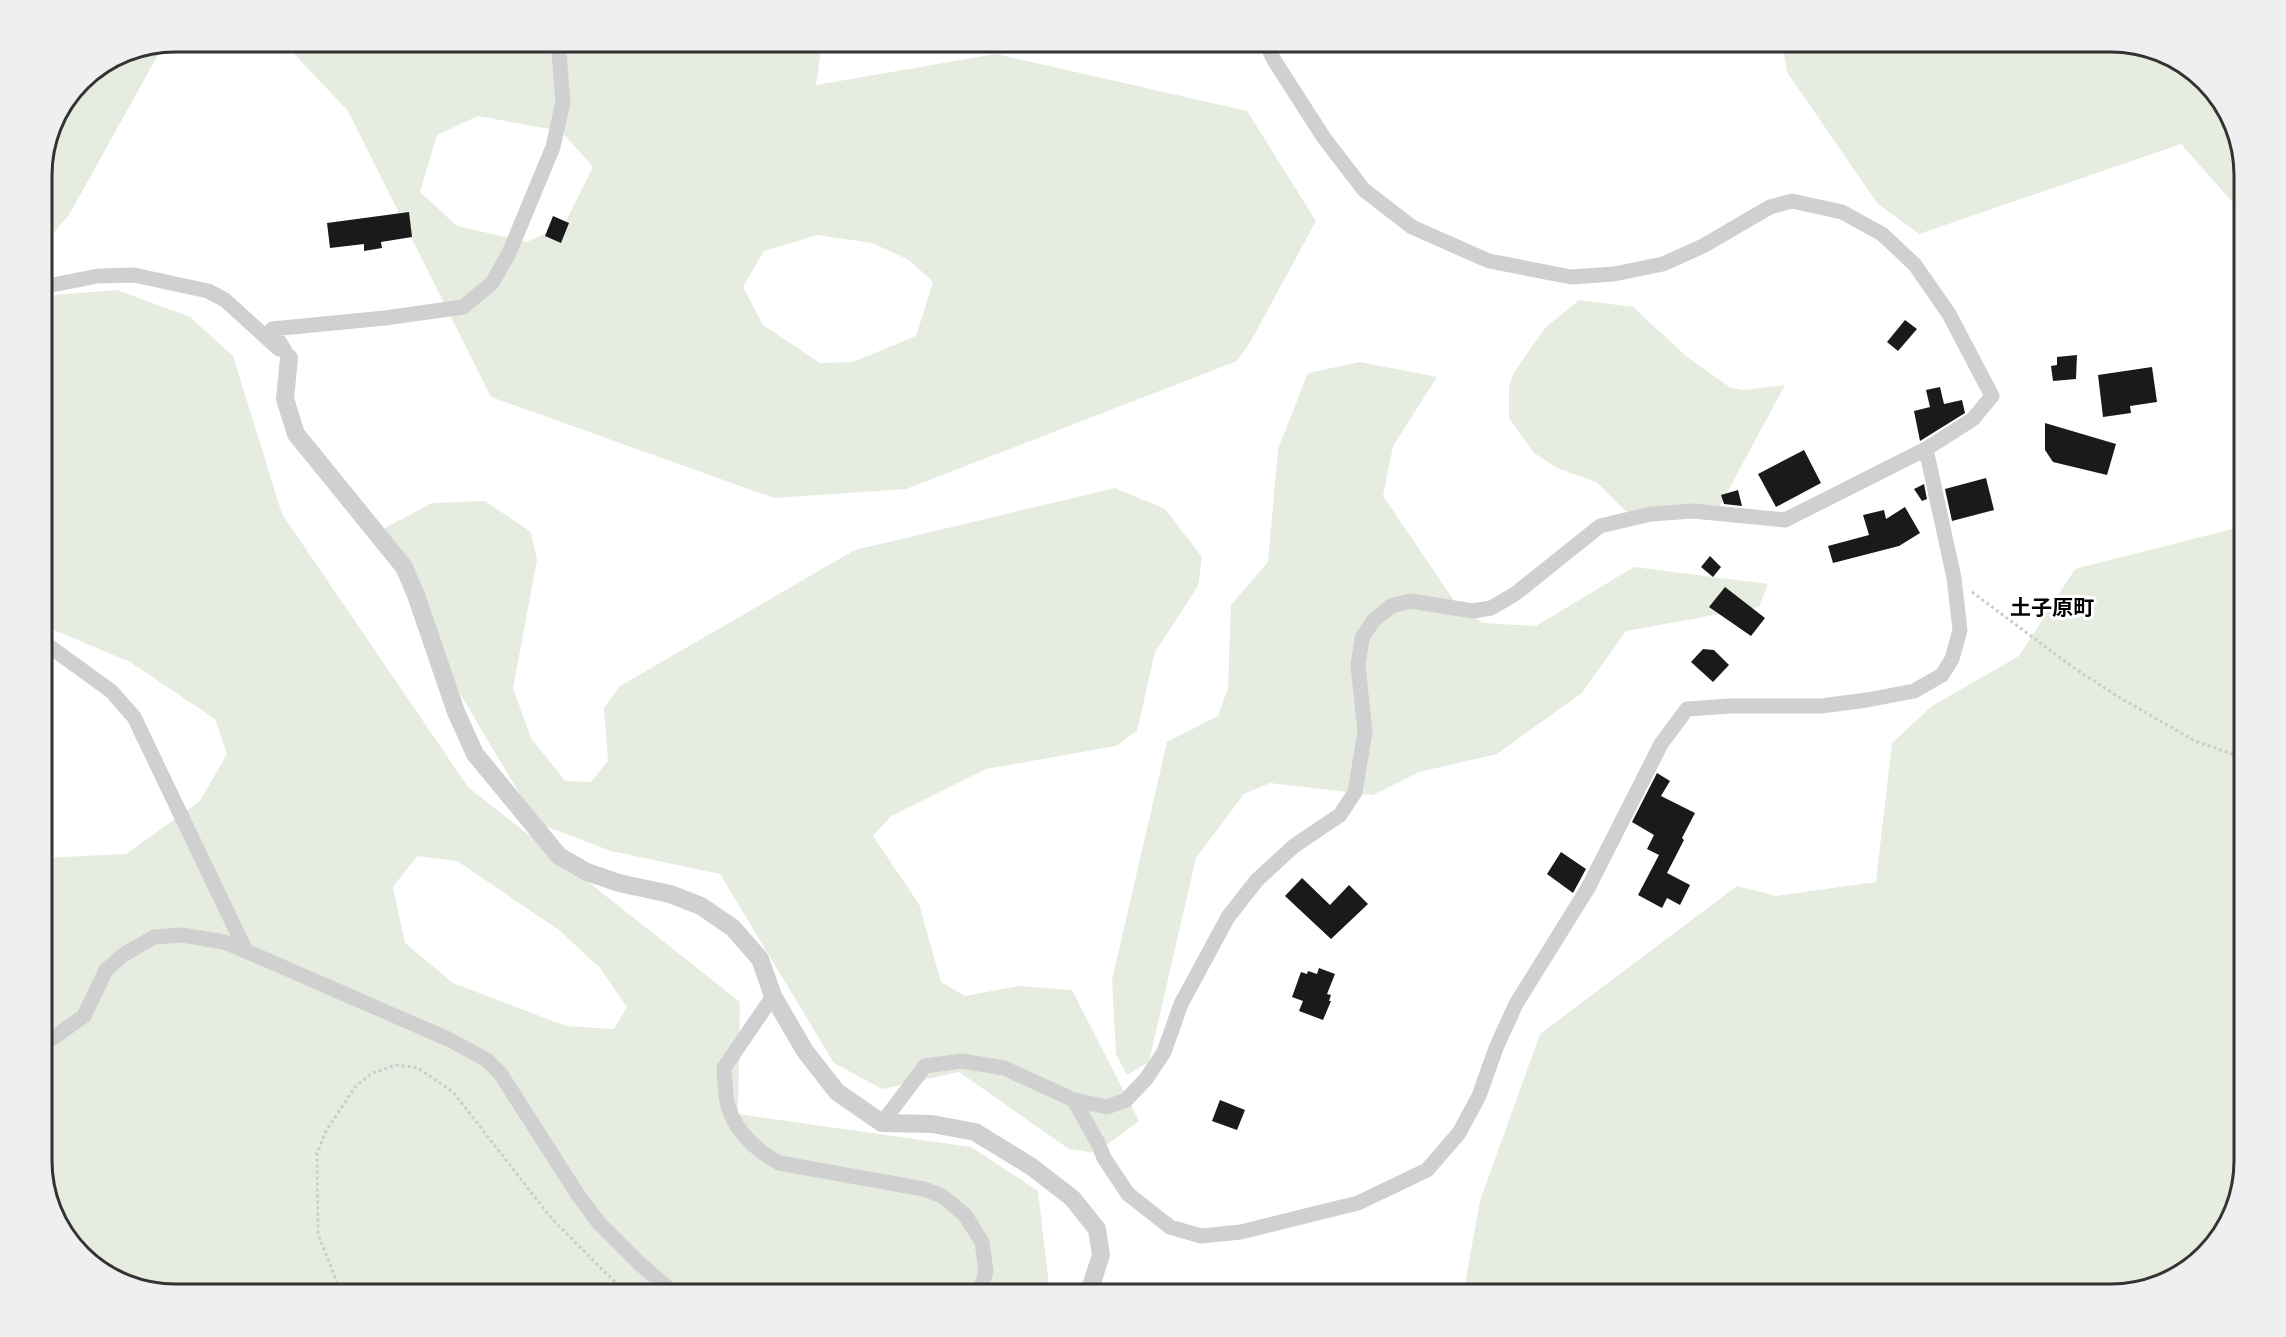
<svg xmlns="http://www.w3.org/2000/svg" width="2286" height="1337" font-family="Figtree,'Noto Sans JP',sans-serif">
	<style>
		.green { fill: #e6ecdf; fill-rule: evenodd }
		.building { fill: #1a1a1a }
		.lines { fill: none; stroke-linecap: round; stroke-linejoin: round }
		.path { stroke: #cdcdcd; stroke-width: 3; stroke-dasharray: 3 3; stroke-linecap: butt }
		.minor { stroke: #d0d0d0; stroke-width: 15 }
		.tertiary { stroke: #d0d0d0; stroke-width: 18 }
		.labels { text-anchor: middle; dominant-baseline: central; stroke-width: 6; stroke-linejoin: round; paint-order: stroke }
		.quarter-label { font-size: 21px; font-weight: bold; fill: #000; stroke: #fff }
		.rim { fill: none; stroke: #333; stroke-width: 3 }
	</style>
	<rect width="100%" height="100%" fill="#fff"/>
	<path class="green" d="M283 42H822L816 85 996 54 1247 111 1316 221 1252 339 1237 361 906 489 774 498 491 397 348 111ZM478 116 561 131 593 167 564 225 527 242 457 226 420 192 437 135ZM817 235 872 243 909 260 933 282 916 336 853 362 820 363 763 325 743 287 764 251Z
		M1782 42H2110L2177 60 2226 109 2244 167V215L2181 144 1919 234 1877 203 1787 72Z
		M164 44 69 215 42 246V167L52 124 81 81 125 52Z
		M117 290 190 317 233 356 282 514 468 787 740 1002 738 1114 971 1147 1038 1191 1050 1295H176L109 1277 60 1228 42 1170V858L126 854 200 801 227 754 215 719 130 662 42 625V296ZM417 856 457 861 559 930 600 968 627 1007 614 1029 566 1026 453 983 405 943 393 887Z
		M1579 300 1633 307 1686 356 1731 388 1744 390 1785 385 1716 513 1635 520 1596 482 1557 468 1534 453 1509 418V388L1513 374 1545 328Z
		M1360 362 1437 377 1393 446 1383 496 1459 608 1483 623 1536 626 1634 567 1768 584 1759 607 1626 631 1582 693 1497 754 1419 772 1373 795 1270 783 1244 794 1196 858 1149 1062 1127 1075 1116 1054 1112 980 1167 742 1218 716 1228 688 1231 605 1268 562 1278 449 1308 373Z
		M1115 488 1165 509 1202 557 1198 586 1155 652 1137 731 1116 746 986 769 891 816 873 836 919 904 941 982 965 996 1020 986 1072 990 1139 1121 1096 1153 1069 1149 959 1072 882 1089 834 1063 720 874 611 851 537 823 421 628 390 556 385 528 432 503 485 501 531 532 537 560 513 688 531 738 565 781 591 782 608 761 604 708 620 686 855 550Z
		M2244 526V1162L2226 1228 2177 1277 2111 1295H1463L1480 1201 1540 1034 1737 886 1776 896 1876 882 1892 743 1932 706 2019 656 2075 569Z"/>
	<path class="building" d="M409 212 412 237 381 242 382 248 364 251V244L330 248 327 223Z
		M553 216 569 223 561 243 545 236Z
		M1905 320 1917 329 1898 351 1887 342Z
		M2077 355 2076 379 2053 381 2051 366 2057 365V357Z
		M2152 367 2157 402 2130 406 2131 413 2103 417 2098 375Z
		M1940 387 1944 404 1962 400 1965 413 1920 441 1914 411 1930 407 1926 390Z
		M2045 423 2116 444 2107 475 2053 462 2045 450Z
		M1804 450 1821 483 1776 507 1758 474Z
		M1986 478 1994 510 1952 521 1945 489Z
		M1924 484 1927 499 1922 501 1914 489Z
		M1738 490 1742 506 1724 504 1721 495Z
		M1905 507 1920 533 1899 546 1833 563 1828 546 1869 535 1863 515 1884 510 1886 519Z
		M1710 556 1721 567 1713 577 1701 567Z
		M1725 587 1765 618 1751 636 1709 607Z
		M1703 649 1714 650 1729 665 1713 682 1691 662Z
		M1657 773 1670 781 1661 796 1695 813 1682 838 1684 840 1667 873 1690 885 1680 905 1667 898 1662 908 1638 895 1659 855 1647 849 1654 835 1632 822Z
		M1561 852 1586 869 1573 893 1547 874Z
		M1302 878 1330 905 1349 885 1368 904 1331 939 1285 896Z
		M1319 968 1335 974 1327 994 1331 995 1329 1001H1331L1323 1020 1299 1011 1303 1001 1292 997 1301 972 1307 974 1308 971 1317 974Z
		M1220 1100 1245 1110 1237 1130 1212 1121Z"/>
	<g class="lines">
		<path class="path" d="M1972 592 2074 668 2117 696 2195 741 2244 758
			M342 1295 318 1234 317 1153 326 1131 355 1087 372 1073 396 1065 418 1068 453 1092 552 1219 628 1295"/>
		<path class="minor" d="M42 287 98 276 134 275 208 291 225 300 279 349
			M289 358 272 329 385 318 463 307 492 283 509 253 553 147 563 102 558 42
			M42 641 111 691 134 717 246 951
			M773 996 724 1068C725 1080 725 1094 728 1106 736 1133 756 1150 779 1163L924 1189 942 1196 965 1215 982 1242 986 1271 979 1295
			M42 1043 53 1038 84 1016 106 970 123 955 154 937 182 935 224 942 246 951 448 1039 487 1060 500 1073 578 1195 599 1223 639 1263 676 1295
			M1074 1100 1099 1145 1104 1158 1128 1194 1170 1227 1201 1236 1241 1232 1358 1203 1427 1170 1459 1133 1479 1096 1496 1048 1516 1004 1588 888 1661 744 1687 709 1730 706H1821L1867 700 1914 691 1942 675 1952 659 1960 630 1954 578 1926 449
			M882 1123 925 1066 962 1061 1004 1068 1074 1100 1107 1107 1126 1100 1146 1079 1164 1052 1181 1004 1228 917 1257 880 1294 846 1340 815 1355 792 1365 732 1358 666 1362 638 1373 621 1391 606 1410 601 1473 611 1491 608 1515 594 1600 526 1651 514 1693 511 1785 520 1926 449 1973 419 1992 396 1949 314 1915 265 1882 234 1842 212 1792 201 1770 207 1703 246 1663 264 1614 274 1571 277 1489 261 1412 227 1364 190 1324 138 1274 60 1265 42"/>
		<path class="tertiary" d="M289 358 285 399 296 434 404 567 416 595 456 712 475 754 559 856 587 872 619 883 670 894 701 906 733 928 760 959 773 996 805 1051 837 1092 882 1123 932 1124 975 1132 1032 1167 1072 1198 1097 1229 1101 1255 1088 1295"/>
	</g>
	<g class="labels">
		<g class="quarter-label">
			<text x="2052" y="607">土子原町</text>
		</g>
	</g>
	<path d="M0 0H2286V1337H0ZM175 52H2111A123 123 0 0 1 2234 175V1161A123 123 0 0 1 2111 1284H175A123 123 0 0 1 52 1161V175A123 123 0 0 1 175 52Z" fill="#efefef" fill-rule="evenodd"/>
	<path class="rim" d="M175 52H2111A123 123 0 0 1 2234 175V1161A123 123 0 0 1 2111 1284H175A123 123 0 0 1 52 1161V175A123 123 0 0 1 175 52Z"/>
</svg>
